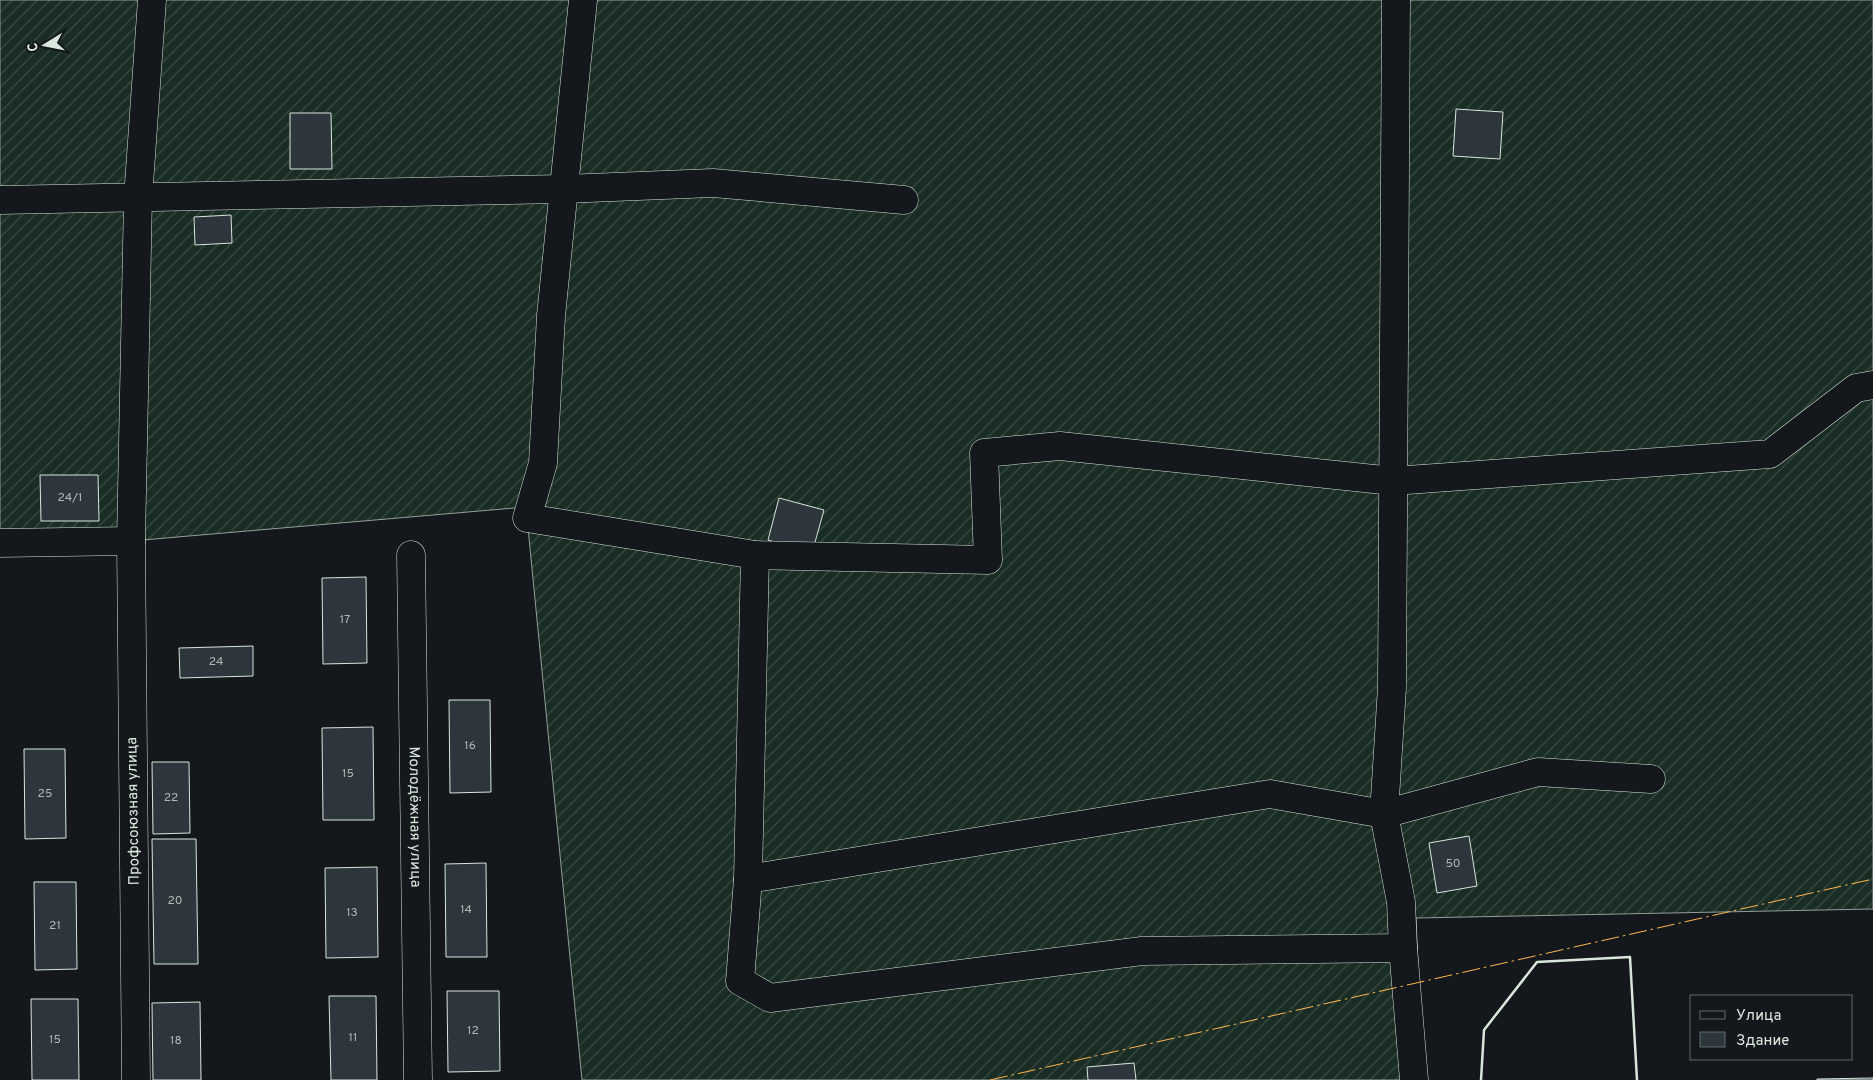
<svg xmlns="http://www.w3.org/2000/svg" width="1873" height="1080" font-family="Overpass,sans-serif">
	<style>
		.garden { fill: url(#garden-furrows); stroke: #939e99 }
		.building { fill: #2c363c; stroke: #d8e6dc }
		.lines { fill: none; stroke-linecap: round; stroke-linejoin: round }
		.minor-casing { stroke: #d8e6dc; stroke-width: 29 }
		.minor { stroke: #14181c; stroke-width: 28 }
		.wall { stroke: #d8e6dc; stroke-width: 2.5 }
		.power { stroke: #ffb74d; stroke-width: 1; stroke-dasharray: 18 4 2.5 4; stroke-linecap: butt }
		.labels { text-anchor: middle; dominant-baseline: central; stroke-width: 4; stroke-linejoin: round; paint-order: stroke }
		.number-label { font-size: 12px; fill: #adbab4 }
		.street-label { font-size: 15px; fill: #d8e6dc; stroke: #14181c }
	</style>
	<defs>
		<pattern id="garden-furrows" width="10" height="10" patternUnits="userSpaceOnUse" patternTransform="scale(1.25)"><rect width="10" height="10" fill="#1a2d24"/><path d="M-1 1l2-2M0 10L10 0M9 11l2-2" fill="none" stroke="#3b4b43"/></pattern>
	</defs>
	<rect width="100%" height="100%" fill="#14181c"/>
	<path class="garden" d="M0 0H1873V909L1416 918 1423 1080H582L526 507 131 541 0 535Z"/>
	<path class="building" d="M1456 109 1503 112 1500 159 1453 156Z
		M290 113H331L332 169H290Z
		M231 215 232 243 195 245 194 217Z
		M40 475H98L99 521H41Z
		M779 498 824 510 812 553 768 540Z
		M366 577 367 663 323 664 322 578Z
		M253 646V676L180 678 179 648Z
		M449 700H490L491 792 450 793Z
		M373 727 374 820H323L322 728Z
		M24 749H65L66 838 25 839Z
		M152 762H189L190 833 153 834Z
		M1469 836 1477 886 1437 893 1429 843Z
		M152 839H196L198 964H154Z
		M486 863 487 957H446L445 864Z
		M377 867 378 957 326 958 325 868Z
		M34 882H76L77 969 35 970Z
		M447 991H499L500 1071 448 1072Z
		M329 996H376L377 1080H331Z
		M31 999H78L79 1080H32Z
		M200 1002 201 1080H153L152 1003Z
		M1134 1063 1136 1080H1088L1087 1067Z
		M1873 1078V1080H1817V1079Z"/>
	<g class="lines">
		<g class="minor-casing">
			<g id="minor">
				<path d="M583 0 551 316 543 463 527 518 755 555 988 560 984 453 1060 446 1393 481 1770 454 1856 388 1873 385"/>
				<path d="M1396 0 1392 687 1384 814 1401 902 1403 948 1414 1080"/>
				<path d="M0 200 564 189 713 183 904 200"/>
				<path d="M0 543 131 541"/>
				<path id="s1" d="M411 555 418 1080"/>
				<path d="M755 555 748 879 740 981 770 998 1142 951 1403 948"/>
				<path d="M748 879 1270 794 1384 814 1538 772 1651 779"/>
				<path d="M136 1080 131 541 138 198 152 0"/>
			</g>
		</g>
		<use href="#minor" class="minor"/>
		<path class="wall" d="M1481 1080 1484 1030 1537 962 1630 957 1637 1080"/>
		<path class="power" d="M990 1080 1873 879"/>
	</g>
	<g class="labels">
		<g class="number-label">
			<text x="70" y="498">24/1</text>
			<text x="345" y="620">17</text>
			<text x="216" y="662">24</text>
			<text x="470" y="746">16</text>
			<text x="348" y="774">15</text>
			<text x="45" y="794">25</text>
			<text x="171" y="798">22</text>
			<text x="1453" y="864">50</text>
			<text x="175" y="901">20</text>
			<text x="466" y="910">14</text>
			<text x="352" y="913">13</text>
			<text x="55" y="926">21</text>
			<text x="473" y="1031">12</text>
			<text x="353" y="1038">11</text>
			<text x="55" y="1040">15</text>
			<text x="176" y="1041">18</text>
		</g>
		<g class="street-label">
			<text transform="translate(134 811) rotate(-91)">Профсоюзная улица</text>
			<text stroke="none"><textPath href="#s1" startOffset="262">Молодёжная улица</textPath></text>
		</g>
	</g>
	<rect x="1690" y="995" width="162" height="65" fill="#14181c" stroke="#626a69"/>
	<rect x="1700" y="1011" width="25" height="8" fill="#14181c" stroke="#626a69"/>
	<text x="1736" y="1020" font-size="15" fill="#d8e6dc">Улица</text>
	<rect x="1700" y="1032" width="25" height="15" fill="#2c363c" stroke="#626a69"/>
	<text x="1736" y="1045" font-size="15" fill="#d8e6dc">Здание</text>
	<g transform="translate(45 45) rotate(260)" stroke="#14181c" stroke-width="4" paint-order="stroke">
	<path d="M0-4L9 19L0 12L-9 19Z" fill="#d8e6dc"/>
	<text y="-8" font-size="14" font-weight="bold" text-anchor="middle" fill="#d8e6dc">С</text>
	</g>
</svg>
